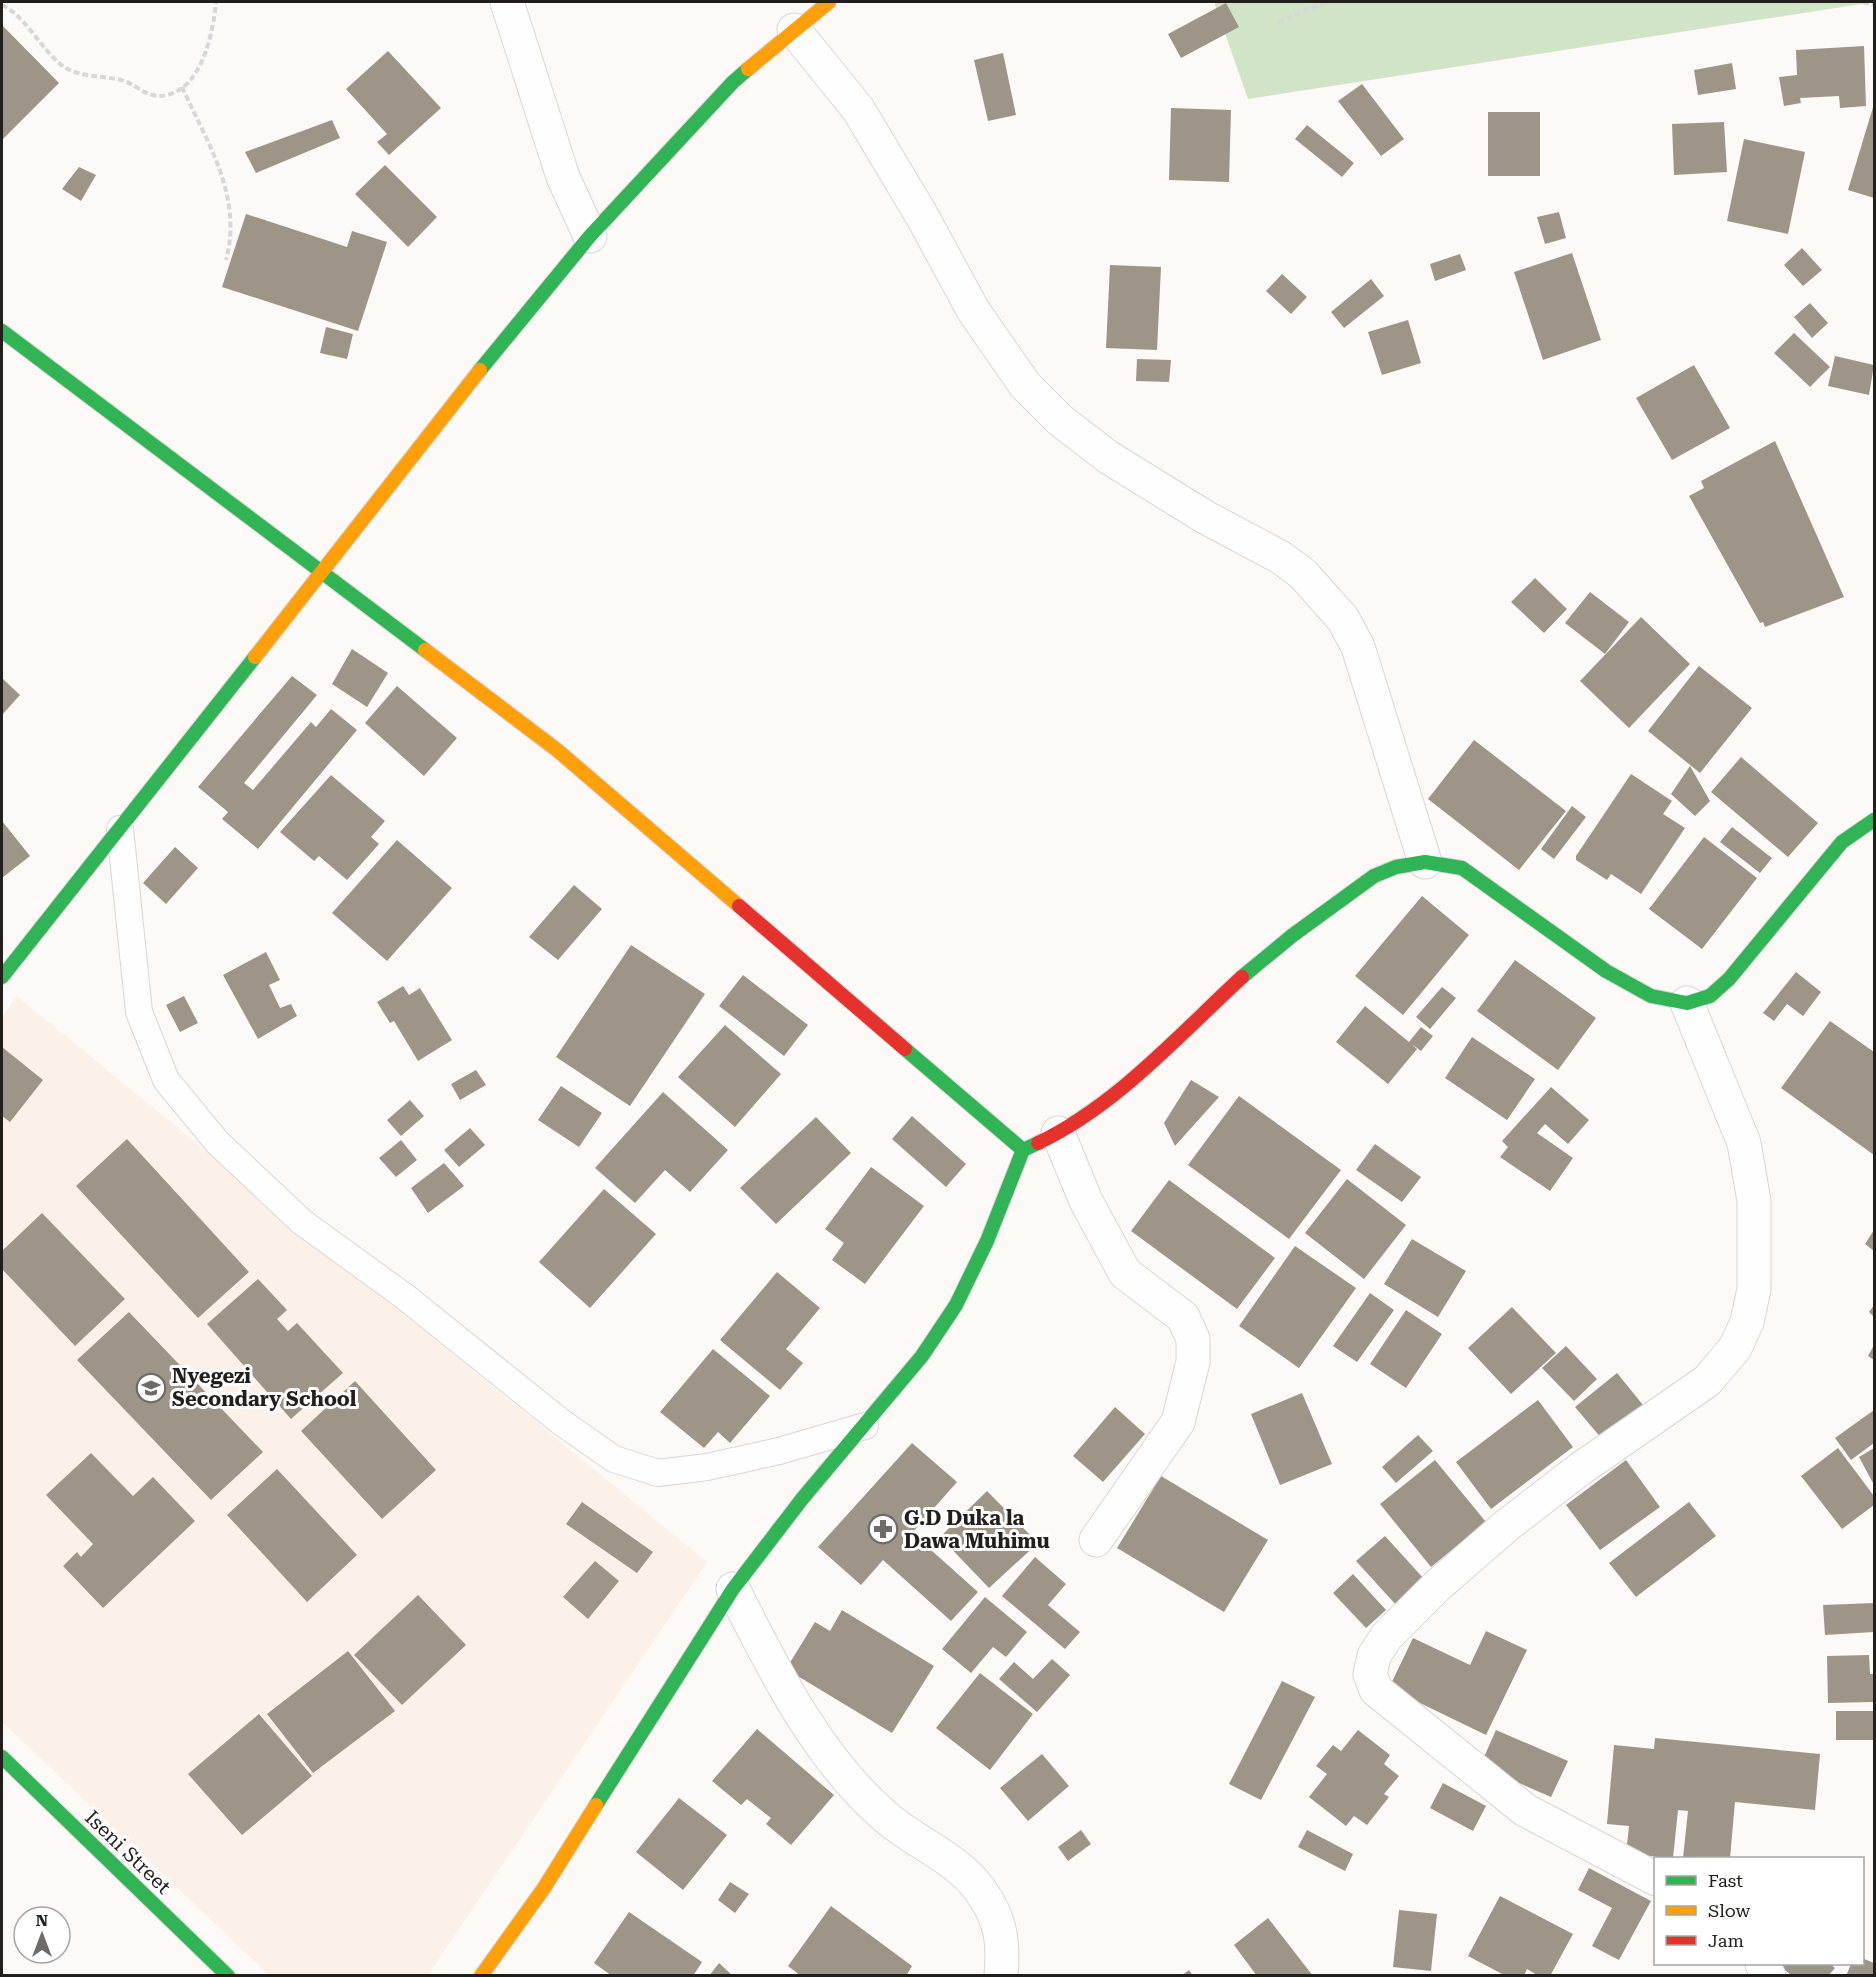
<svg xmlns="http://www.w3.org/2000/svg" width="1876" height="1977" font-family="'Roboto Serif',serif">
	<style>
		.built { fill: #fbf1e8 }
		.green { fill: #d1e4c8 }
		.building { fill: #9d9587 }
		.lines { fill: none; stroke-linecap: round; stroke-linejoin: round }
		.lane-casing { stroke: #d9d6d4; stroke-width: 28 }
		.street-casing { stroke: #d9d6d4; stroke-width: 35 }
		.fast-casing { stroke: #d9d6d4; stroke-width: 16 }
		.slow-casing { stroke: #d9d6d4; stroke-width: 16 }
		.jam-casing { stroke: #d9d6d4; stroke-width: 16 }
		.path { stroke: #d8d7d7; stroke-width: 4; stroke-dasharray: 6 3; stroke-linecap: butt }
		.lane { stroke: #fffefe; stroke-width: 26 }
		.street { stroke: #fffefe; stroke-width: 33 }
		.fast { stroke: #30b455; stroke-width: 14 }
		.slow { stroke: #ff9f0a; stroke-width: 14 }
		.jam { stroke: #e5322d; stroke-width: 14 }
		.labels { text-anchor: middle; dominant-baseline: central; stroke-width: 6; stroke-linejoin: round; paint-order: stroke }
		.poi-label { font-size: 20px; font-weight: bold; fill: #211e1b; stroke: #fff; text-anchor: start }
		.street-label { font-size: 20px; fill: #211e1b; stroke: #fff }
	</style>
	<rect width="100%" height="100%" fill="#fcf9f7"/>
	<path class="built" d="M17 996 707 1562 428 1975H269L2 1722V1017Z"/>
	<path class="green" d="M1214 2H1874L1248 99Z"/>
	<path class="building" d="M1226 3 1239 27 1181 58 1168 34Z
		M2 25 59 83 2 140Z
		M1864 46 1866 106 1840 108 1839 96 1800 98 1801 103 1784 106 1779 77 1797 75 1796 50Z
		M388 51 441 108 389 155 377 142 387 134 346 89Z
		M1003 53 1016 115 988 121 974 60Z
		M1732 63 1736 89 1698 95 1694 70Z
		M1362 84 1404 139 1381 156 1338 101Z
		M1874 104V198L1848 190Z
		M1171 108 1231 110 1229 182 1169 180Z
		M1488 112H1540V176H1488Z
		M332 120 340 138 256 173 245 152Z
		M1724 122 1727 172 1674 175 1672 124Z
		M1307 125 1354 163 1342 177 1295 139Z
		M1744 139 1805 152 1788 234 1727 221Z
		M385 165 437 217 408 247 355 194Z
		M79 167 96 175 81 201 62 189Z
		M1559 212 1566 238 1545 244 1537 217Z
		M246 214 347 247 352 231 387 242 358 331 222 287Z
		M1802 248 1822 270 1803 286 1784 265Z
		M1572 253 1601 340 1543 360 1514 272Z
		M1460 254 1466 270 1435 281 1430 264Z
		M1110 265 1161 267 1157 350 1106 348Z
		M1282 274 1307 297 1291 314 1266 291Z
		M1371 279 1384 296 1344 328 1331 312Z
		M1810 303 1828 323 1812 338 1794 317Z
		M1408 320 1421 363 1382 375 1368 332Z
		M326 327 353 334 347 359 320 353Z
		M1794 333 1830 367 1810 387 1774 353Z
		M1835 356 1874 365 1869 395 1828 386Z
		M1137 359 1171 360 1169 382 1136 381Z
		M1694 365 1730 428 1672 460 1636 398Z
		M1775 441 1844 597 1765 627 1763 622 1760 623 1689 496 1704 488 1701 481Z
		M1535 578 1567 609 1544 633 1511 602Z
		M1590 592 1629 622 1605 654 1565 623Z
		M1641 617 1690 664 1629 728 1580 681Z
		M352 649 388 673 367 707 332 684Z
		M1699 666 1752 708 1700 773 1648 731Z
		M292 676 317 695 244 783 253 790 311 722 316 727 331 709 357 730 258 849 222 819 228 812 198 787Z
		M2 678 20 695 2 715Z
		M397 686 457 738 424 776 365 723Z
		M1474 740 1566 811 1519 870 1428 799Z
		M1741 757 1818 823 1788 857 1711 792Z
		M1690 766 1710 801 1695 816 1671 794Z
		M1631 774 1672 801 1663 814 1685 828 1641 894 1611 874 1607 880 1576 860V856Z
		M331 775 385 821 371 837 379 844 347 880 319 856 314 861 280 832Z
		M1572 806 1586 817 1554 859 1541 849Z
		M2 821 30 856 2 878Z
		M1732 827 1772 858 1760 873 1720 842Z
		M1704 837 1757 878 1702 949 1649 909Z
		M397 840 452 888 387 961 332 913Z
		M175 847 198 868 166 904 143 883Z
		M574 885 602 909 558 960 529 937Z
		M1422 896 1469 935 1403 1015 1355 976Z
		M631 945 705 994 630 1106 556 1057Z
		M266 952 280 980 269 985 280 1008 291 1004 297 1016 258 1039 223 975Z
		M1515 960 1596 1018 1558 1070 1477 1011Z
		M1796 972 1821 992 1803 1016 1787 1004 1774 1021 1763 1013Z
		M743 975 808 1025 784 1056 719 1006Z
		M403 986 409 995 420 988 452 1040 418 1061 394 1021 390 1023 377 1002Z
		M1442 987 1456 998 1430 1029 1416 1017Z
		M184 996 198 1023 180 1032 166 1005Z
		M1365 1006 1409 1042 1421 1027 1433 1036 1421 1051 1412 1044 1417 1049 1388 1084 1336 1042Z
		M1830 1021 1874 1052V1155L1781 1088Z
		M725 1025 781 1074 735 1127 678 1077Z
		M1472 1037 1535 1079 1507 1120 1445 1078Z
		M2 1047 43 1080 10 1122 2 1116Z
		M476 1070 486 1085 460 1100 451 1084Z
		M1191 1080 1219 1097 1175 1146 1164 1123Z
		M561 1086 602 1113 579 1147 538 1120Z
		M1551 1087 1589 1120 1568 1144 1545 1124 1537 1133 1573 1158 1550 1191 1500 1157 1508 1147 1502 1141Z
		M663 1092 728 1150 690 1192 665 1170 635 1203 595 1168Z
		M1239 1096 1341 1170 1289 1239 1188 1165Z
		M410 1100 424 1116 401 1136 387 1120Z
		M912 1116 966 1164 946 1187 892 1139Z
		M816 1117 851 1153 776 1224 740 1188Z
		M470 1128 485 1145 459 1167 444 1150Z
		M127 1139 249 1272 198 1318 76 1186Z
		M401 1140 417 1160 396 1177 379 1158Z
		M1375 1144 1421 1177 1402 1202 1356 1170Z
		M444 1163 464 1186 428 1213 411 1188Z
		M871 1167 924 1206 865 1284 832 1260 844 1243 825 1229Z
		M1347 1179 1406 1225 1364 1279 1305 1233Z
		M1169 1180 1275 1258 1237 1309 1131 1231Z
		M604 1189 656 1234 590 1308 539 1262Z
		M42 1213 125 1299 75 1346 2 1269V1251Z
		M1874 1230V1251L1865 1244Z
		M1412 1239 1466 1271 1438 1317 1384 1284Z
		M1295 1246 1356 1288 1299 1368 1239 1326Z
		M777 1272 820 1308 786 1349 803 1363 780 1390 720 1340Z
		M258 1279 287 1310 277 1319 288 1331 297 1323 343 1373 291 1419 207 1324Z
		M1370 1293 1394 1310 1357 1362 1333 1346Z
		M1874 1305V1317L1869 1312Z
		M1512 1307 1556 1353 1511 1394 1468 1348Z
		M1406 1310 1442 1334 1406 1388 1370 1364Z
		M129 1312 263 1452 211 1500 77 1360Z
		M1874 1345V1360L1868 1356Z
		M1566 1346 1597 1379 1574 1401 1542 1368Z
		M713 1349 770 1396 730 1443 718 1432 704 1448 660 1412Z
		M1617 1373 1643 1405 1602 1439 1575 1407Z
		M355 1381 436 1470 382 1519 301 1431Z
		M1302 1393 1332 1464 1280 1485 1251 1414Z
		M1538 1400 1573 1447 1491 1509 1456 1462Z
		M1115 1407 1145 1434 1103 1482 1073 1456Z
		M1874 1410V1443L1851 1460 1835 1438Z
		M1418 1435 1433 1451 1396 1483 1382 1467Z
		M912 1443 957 1482 912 1533 978 1592 951 1621 883 1560 861 1585 818 1547Z
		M1838 1448 1874 1496V1505L1842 1529 1801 1476Z
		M1874 1448V1485L1859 1457Z
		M91 1453 133 1496 153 1477 195 1521 103 1608 63 1566 77 1552 81 1557 93 1544 46 1495Z
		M1435 1460 1486 1522 1431 1567 1380 1504Z
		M1626 1460 1660 1507 1600 1550 1566 1505Z
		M277 1469 357 1555 307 1602 227 1515Z
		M1161 1476 1268 1540 1224 1612 1117 1548Z
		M987 1491 1038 1543 989 1588 940 1537Z
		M582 1502 653 1552 637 1573 566 1524Z
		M1689 1502 1716 1536 1636 1597 1609 1563Z
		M1385 1536 1425 1580 1397 1606 1356 1561Z
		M1035 1557 1066 1584 1048 1605 1080 1632 1065 1649 1002 1596Z
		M595 1561 619 1581 588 1619 563 1597Z
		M1353 1574 1386 1610 1366 1628 1333 1593Z
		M418 1595 466 1645 402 1705 354 1655Z
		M985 1597 1027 1632 1006 1657 993 1647 971 1673 942 1649Z
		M1874 1603V1632L1825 1635 1823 1605Z
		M842 1610 934 1666 892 1733 786 1669 815 1622 830 1631Z
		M1486 1631 1527 1650 1486 1735 1389 1688 1413 1638 1470 1665Z
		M348 1651 395 1711 313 1773 267 1714Z
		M1869 1655 1870 1674H1874V1702L1828 1703 1827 1656Z
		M1052 1659 1070 1675 1037 1712 999 1679 1014 1662 1033 1679Z
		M980 1673 1033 1714 990 1770 936 1728Z
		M1282 1681 1315 1697 1261 1800 1229 1784Z
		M1836 1711H1874V1740H1836Z
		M259 1714 312 1776 242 1835 188 1774Z
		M757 1729 834 1795 791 1845 766 1824 771 1818 747 1799 741 1805 712 1781Z
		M1358 1730 1390 1755 1384 1764 1399 1776 1384 1794 1389 1797 1367 1825 1354 1816 1346 1826 1309 1797 1327 1774 1316 1766 1333 1745 1341 1751Z
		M1496 1730 1568 1761 1551 1797 1480 1766Z
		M1655 1738 1820 1754 1815 1810 1735 1802 1730 1858H1683L1688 1811 1678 1810 1673 1858 1626 1854 1629 1826 1607 1824 1614 1745 1654 1749Z
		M1042 1754 1069 1786 1028 1821 1000 1788Z
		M1443 1783 1486 1806 1473 1831 1430 1808Z
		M679 1798 727 1835 683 1890 636 1852Z
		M1081 1830 1091 1844 1068 1861 1058 1847Z
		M1307 1830 1353 1854 1345 1871 1298 1847Z
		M1589 1868 1651 1901 1619 1960 1592 1946 1612 1908 1578 1890Z
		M730 1882 749 1894 735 1913 718 1900Z
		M1500 1896 1573 1934 1550 1976H1539L1527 1969 1524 1976H1506L1468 1956Z
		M831 1906 912 1966 906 1976H801L788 1966Z
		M1399 1910 1437 1914 1431 1971 1393 1967Z
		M629 1912 702 1962 693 1976H612L594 1963Z
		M1268 1918 1313 1976H1257L1234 1945Z
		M1862 1958 1874 1963V1976H1846L1851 1964H1862Z
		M719 1963 733 1976H709Z
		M1778 1964H1830L1835 1968 1828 1976H1792Z
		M1189 1970 1193 1976H1181Z"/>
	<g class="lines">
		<g class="lane-casing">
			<path id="lane" d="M120 829 139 1012 166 1080 217 1142 302 1222 404 1296 561 1422 614 1459 658 1473 707 1467 779 1451 865 1426"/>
		</g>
		<g class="street-casing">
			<path id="street" d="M507 2 563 177 590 236
				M794 30 858 109 922 216 973 310 1025 385 1060 420 1108 457 1205 517 1280 557 1303 574 1343 619 1358 647 1425 862
				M1058 1133 1086 1201 1125 1273 1183 1317 1193 1339V1362L1178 1422 1096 1540
				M733 1589C773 1668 818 1760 887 1818 916 1843 957 1858 980 1890 1001 1919 1004 1941 1001 1976
				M1656 1879 1525 1810 1376 1690 1370 1674 1374 1656 1386 1637 1437 1586 1506 1526 1580 1469 1707 1381 1735 1348 1747 1322 1754 1289V1201L1744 1143 1687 1003
				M1762 1964 1769 1976"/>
		</g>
		<g class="fast-casing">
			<path id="fast" d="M2 331 425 650
				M480 370 590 236 733 82 748 69
				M2 977 255 657
				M1242 977 1293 935 1374 876 1396 867 1425 862 1462 868 1606 971 1651 996 1687 1003 1710 996 1729 979 1842 842 1874 820
				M905 1049 1023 1150
				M2 1757 228 1976
				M596 1805 733 1589 802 1499 922 1356 956 1305 987 1241 1023 1150 1038 1143"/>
		</g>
		<g class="slow-casing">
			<path id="slow" d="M748 69 829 2
				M425 650 557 750 739 906
				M255 657 480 370
				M481 1976 544 1888 596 1805"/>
		</g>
		<g class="jam-casing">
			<path id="jam" d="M739 906 905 1049
				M1038 1143C1117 1105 1178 1036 1242 977"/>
		</g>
		<path class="path" d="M1863 2 1874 5
			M2 5C25 16 40 47 60 64 77 78 100 75 121 80 134 83 145 96 159 96 201 95 213 34 216 2
			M1278 22 1327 2
			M182 87C208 144 243 197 226 260"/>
		<use href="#lane" class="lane"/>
		<use href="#street" class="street"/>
		<use href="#fast" class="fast"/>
		<use href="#slow" class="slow"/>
		<use href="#jam" class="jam"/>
	</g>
	<defs>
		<g id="school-ring" transform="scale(1.5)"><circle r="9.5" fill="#fff" stroke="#6e6b68" stroke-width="1.5"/><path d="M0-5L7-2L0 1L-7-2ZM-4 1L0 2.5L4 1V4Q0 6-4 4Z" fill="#6e6b68"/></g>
		<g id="pharmacy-ring" transform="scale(1.5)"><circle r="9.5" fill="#fff" stroke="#6e6b68" stroke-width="1.5"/><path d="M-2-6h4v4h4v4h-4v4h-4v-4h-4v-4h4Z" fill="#6e6b68"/></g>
	</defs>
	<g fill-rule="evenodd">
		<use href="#school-ring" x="151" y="1388"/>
		<use href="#pharmacy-ring" x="883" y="1529"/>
	</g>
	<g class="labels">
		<g class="poi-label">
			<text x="172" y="1376">Nyegezi<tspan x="172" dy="23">Secondary School</tspan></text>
			<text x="904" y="1518">G.D Duka la<tspan x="904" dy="23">Dawa Muhimu</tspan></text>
		</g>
		<g class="street-label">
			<text transform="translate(128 1852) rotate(44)">Iseni Street</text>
		</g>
	</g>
	<rect width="1876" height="1977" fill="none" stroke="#211e1b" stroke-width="6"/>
	<rect x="1654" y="1857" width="210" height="108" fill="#ffffff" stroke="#a6a5a4" stroke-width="1.5"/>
	<rect x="1666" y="1876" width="30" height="9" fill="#30b455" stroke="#a6a5a4" stroke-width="1.5"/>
	<text x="1708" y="1887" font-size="18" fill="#211e1b">Fast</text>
	<rect x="1666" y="1906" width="30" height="9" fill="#ff9f0a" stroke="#a6a5a4" stroke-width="1.5"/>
	<text x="1708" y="1917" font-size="18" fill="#211e1b">Slow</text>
	<rect x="1666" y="1936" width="30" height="9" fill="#e5322d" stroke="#a6a5a4" stroke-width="1.5"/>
	<text x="1708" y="1947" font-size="18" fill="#211e1b">Jam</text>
	<g transform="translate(42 1935)"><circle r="28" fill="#ffffff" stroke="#a6a5a4" stroke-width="1.5"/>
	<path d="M0-4.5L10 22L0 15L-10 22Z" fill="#6e6b68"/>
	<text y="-9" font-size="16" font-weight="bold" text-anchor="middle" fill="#211e1b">N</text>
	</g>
</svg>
